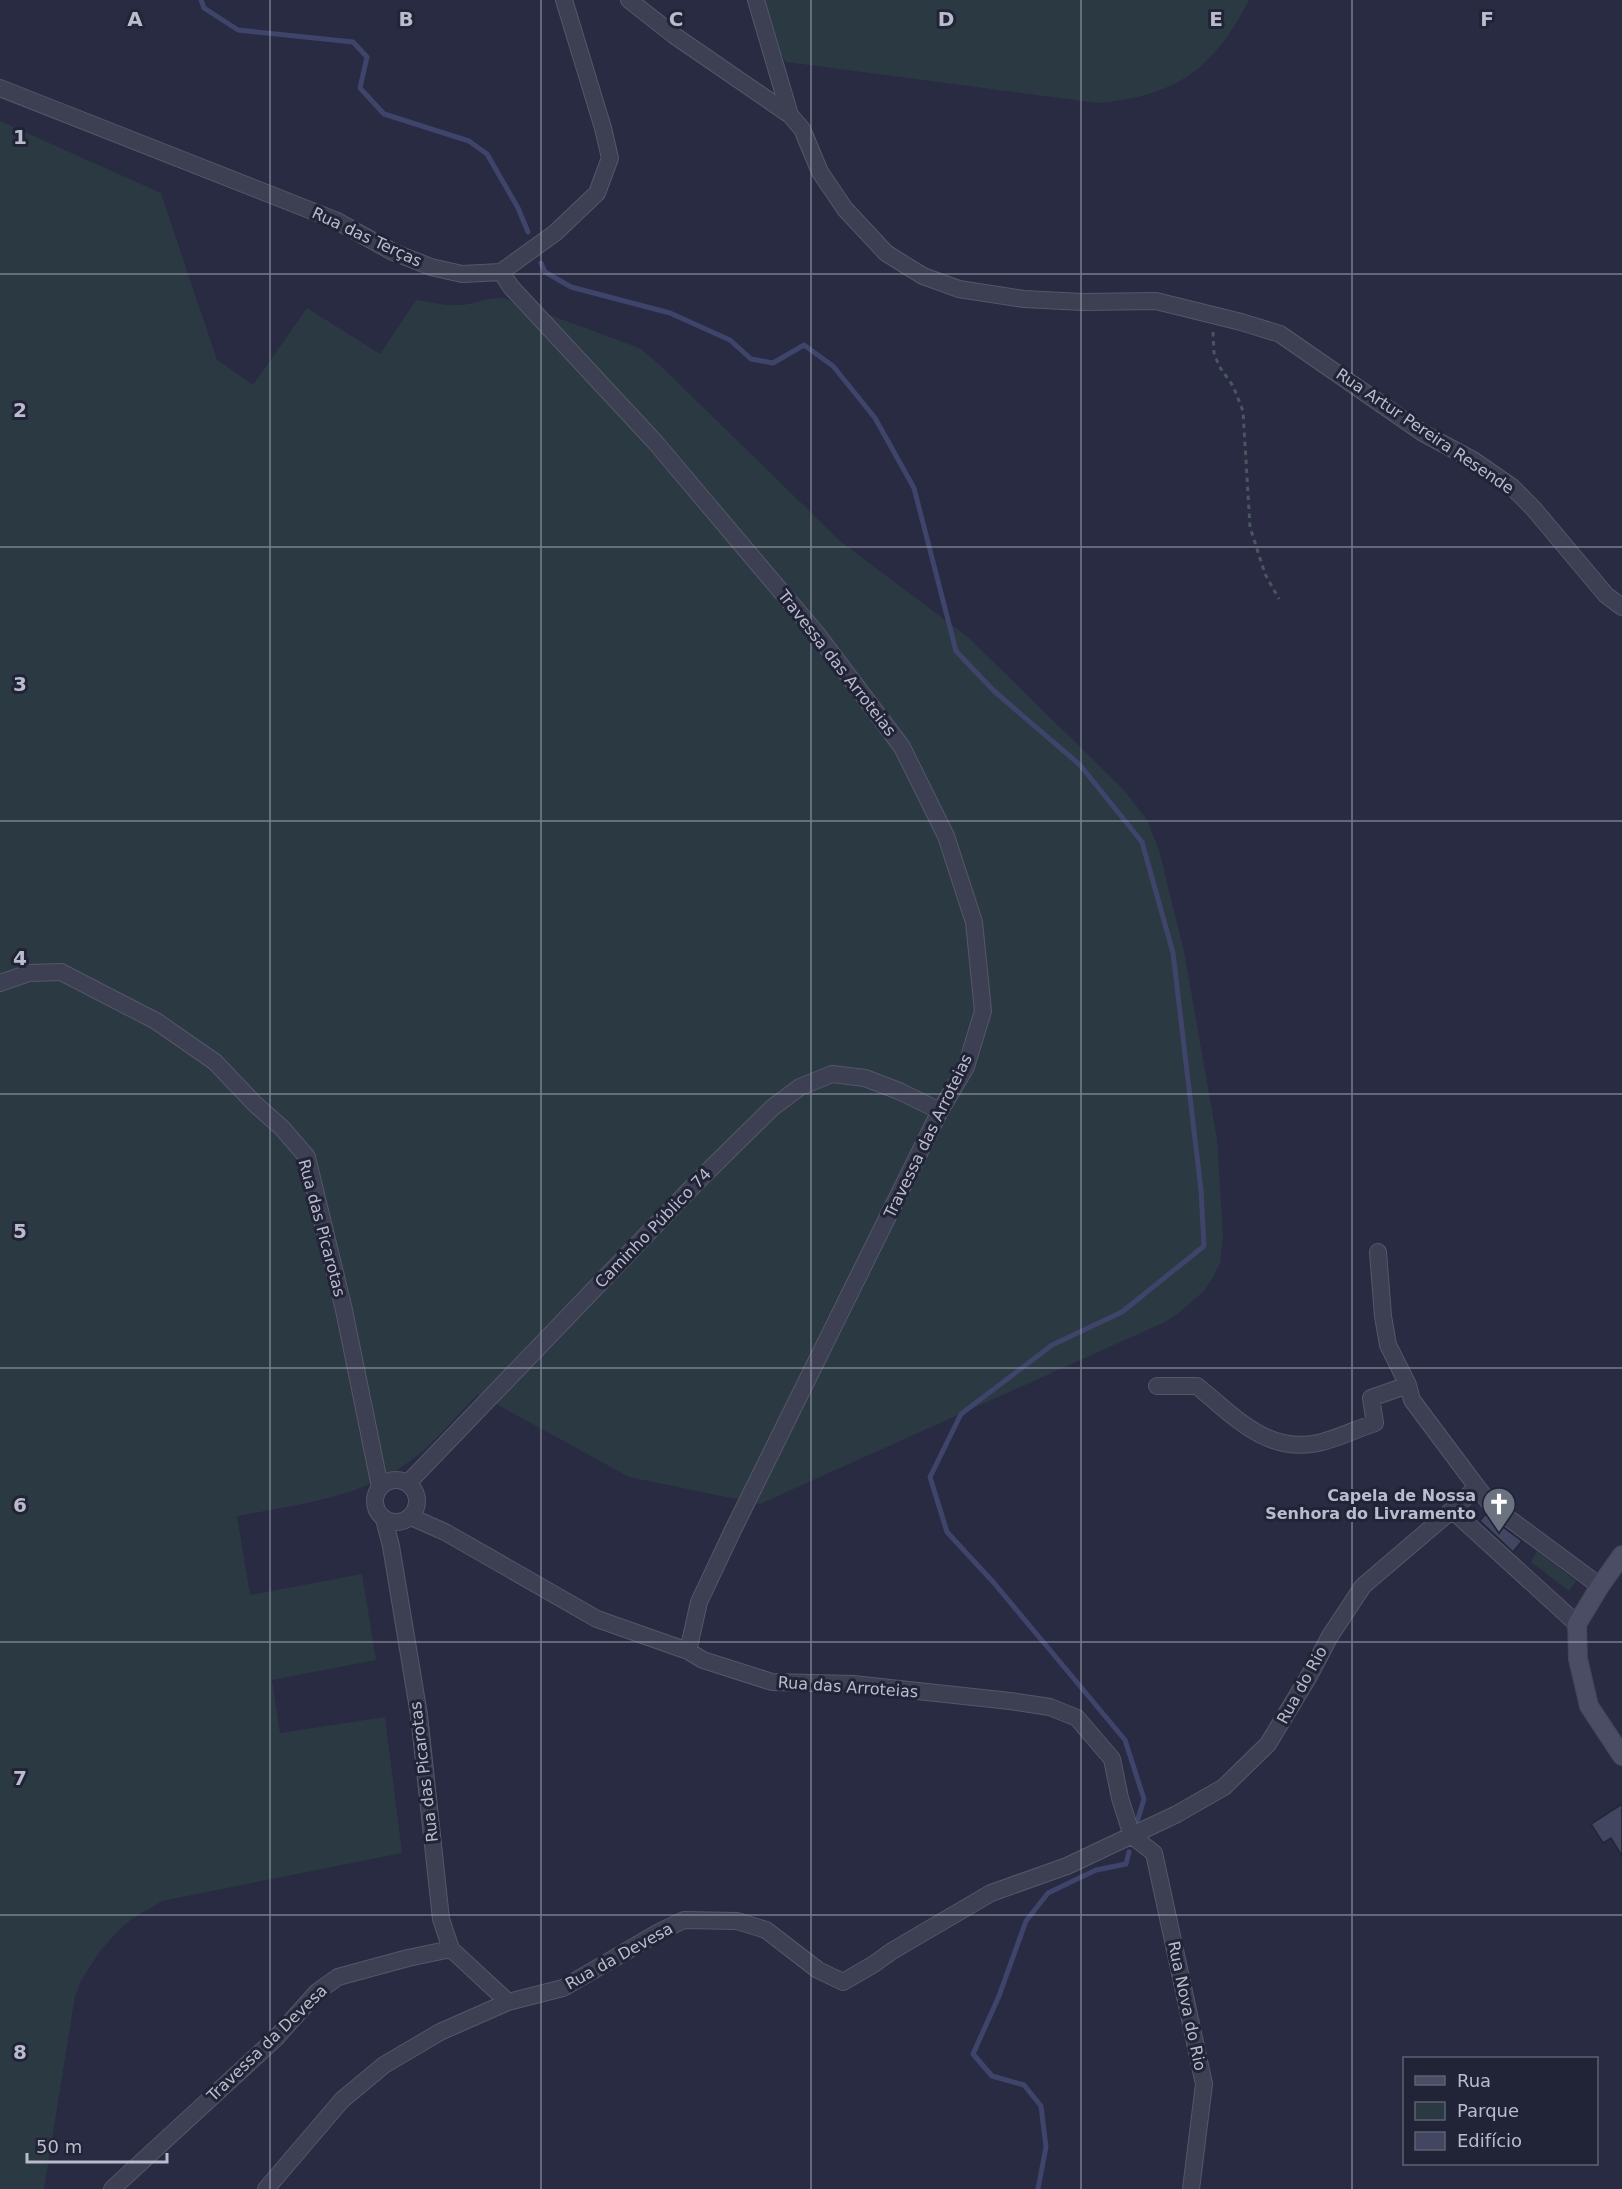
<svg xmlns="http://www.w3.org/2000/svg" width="1622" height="2189" font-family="'DejaVu Sans',sans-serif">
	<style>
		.green { fill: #2b3943 }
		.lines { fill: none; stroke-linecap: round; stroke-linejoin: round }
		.stream { stroke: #3f446a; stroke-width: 5 }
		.building { fill: #434660; stroke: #232639; stroke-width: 1.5 }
		.minor-casing { stroke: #555769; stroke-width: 18 }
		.secondary-casing { stroke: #434558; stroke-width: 20 }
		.path { stroke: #495660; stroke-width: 3; stroke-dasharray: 4.5 4.5; stroke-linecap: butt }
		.minor { stroke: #3d3f52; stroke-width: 16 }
		.secondary { stroke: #4b4d65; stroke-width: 18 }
		.grid { fill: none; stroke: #babbcc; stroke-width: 1.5; stroke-opacity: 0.55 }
		.labels { text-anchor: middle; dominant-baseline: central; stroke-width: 6; stroke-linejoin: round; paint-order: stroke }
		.street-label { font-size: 16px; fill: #babbcc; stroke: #212437 }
		.poi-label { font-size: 16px; font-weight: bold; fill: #babbcc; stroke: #212437; text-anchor: end }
		.grid-label { font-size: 20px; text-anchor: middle; font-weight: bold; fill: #babbcc; stroke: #212437; stroke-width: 6; stroke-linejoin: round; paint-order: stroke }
	</style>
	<rect width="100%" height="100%" fill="#292b42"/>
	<path class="green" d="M765 0H1249C1213 70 1176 96 1098 103L786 62 782 56Z
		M0 121 161 193 217 360 253 385 307 308 380 354 416 300C430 302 445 306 459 305 475 305 490 295 506 299L626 343 641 349 662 367 840 541 969 638 1124 790 1147 820 1159 850 1184 951 1217 1139 1223 1235 1220 1263 1213 1277 1204 1291 1179 1313 1165 1322 760 1504 629 1477 478 1394C455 1417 433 1446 406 1464 356 1499 295 1505 237 1516L250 1595 362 1574 376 1660 272 1680 280 1733 385 1717 402 1853 162 1901 133 1918 121 1928 100 1951 82 1979 75 1996 44 2189H0Z
		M1537 1551 1576 1581 1569 1591 1531 1562Z"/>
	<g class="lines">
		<path class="stream" d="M201 0 204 8 238 30 353 42 367 57 360 88 384 114 469 141 487 154 518 208 528 232
			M541 263 545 272 571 287 670 313 730 340 751 359 773 363 804 345 833 366 875 418 914 488 956 651 994 691 1080 765 1142 842 1173 953 1201 1190 1204 1246 1122 1312 1052 1345 961 1414 930 1477 947 1532 994 1583 1125 1740 1144 1799 1137 1822
			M1038 2189 1046 2147 1041 2106 1024 2085 992 2076 973 2054 999 1996 1026 1921 1048 1893 1096 1870 1126 1864 1129 1852"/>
	</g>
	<path class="building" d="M1485 1514 1522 1541 1513 1552 1480 1521Z
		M1622 1804V1856L1611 1838 1603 1843 1591 1824Z"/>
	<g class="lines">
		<g class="minor-casing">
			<path id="minor" d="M629 0 675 36 790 115 802 129 820 172 845 209 886 253 923 276 959 289 1024 299 1083 302 1156 301 1241 322 1280 334 1423 433 1473 460 1512 487 1533 508 1606 595 1622 607
				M756 0 790 115
				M0 88 335 220 393 252 431 267 462 274 501 272 555 233 597 193 610 158 603 128 564 0
				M501 272 511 287 655 442 817 634 902 747 946 836 974 922 983 1011 966 1067 940 1111 733 1530 699 1602 688 1651
				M0 983 29 973 61 972 156 1021 215 1062 255 1104 282 1128 307 1157 344 1310 380 1487
				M1378 1252 1383 1316 1388 1345 1408 1385
				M1157 1386H1197C1233 1415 1266 1454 1318 1443 1337 1439 1356 1429 1375 1423L1371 1398 1408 1385 1412 1400 1477 1487
				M375 1501a21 21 0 1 1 42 0a21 21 0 1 1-42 0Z
				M408 1483 700 1179 772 1108 800 1087 832 1074 865 1078 899 1091 940 1111
				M411 1517 445 1532 597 1619 688 1651 703 1660 772 1682 853 1684 1010 1701 1050 1707 1077 1718 1112 1759 1120 1798 1132 1836
				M384 1519 391 1546 419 1715 441 1919 451 1949 508 2002
				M1577 1624 1452 1510 1477 1487 1492 1506 1600 1586
				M1132 1836 1154 1853 1204 2084 1191 2189
				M112 2189 275 2039 317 1992 338 1977 408 1958 451 1949
				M266 2189 342 2100 384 2065 440 2032 508 2002 563 1988 659 1932 684 1920 737 1921 766 1930 818 1970 843 1982 874 1964 892 1951 991 1893 1067 1866 1177 1814 1224 1787 1268 1744 1309 1676 1330 1636 1363 1586 1452 1510"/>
		</g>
		<g class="secondary-casing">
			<path id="secondary" d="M1622 1555 1600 1586 1577 1624 1578 1659 1589 1706 1622 1756"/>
		</g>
		<path class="path" d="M1213 332 1214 353 1219 366 1233 386 1243 411 1250 527 1265 574 1279 599"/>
		<use href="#minor" class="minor"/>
		<use href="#secondary" class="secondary"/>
	</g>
	<path class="grid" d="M270 0V2189M541 0V2189M811 0V2189M1081 0V2189M1352 0V2189M0 274H1622M0 547H1622M0 821H1622M0 1094H1622M0 1368H1622M0 1642H1622M0 1915H1622"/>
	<defs>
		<g id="church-pin" transform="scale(1.725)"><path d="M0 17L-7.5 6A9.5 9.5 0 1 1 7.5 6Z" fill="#6b7280" stroke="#212437"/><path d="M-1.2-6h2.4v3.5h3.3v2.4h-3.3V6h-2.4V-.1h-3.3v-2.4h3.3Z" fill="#fff"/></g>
	</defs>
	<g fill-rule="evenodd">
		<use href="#church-pin" x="1499" y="1504"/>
	</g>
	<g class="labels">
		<g class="street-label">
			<text transform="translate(367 237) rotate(25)">Rua das Terças</text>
			<text transform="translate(1425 431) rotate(34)">Rua Artur Pereira Resende</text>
			<text transform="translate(837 663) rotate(52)">Travessa das Arroteias</text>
			<text transform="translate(928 1136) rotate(-64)">Travessa das Arroteias</text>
			<text transform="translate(322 1228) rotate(75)">Rua das Picarotas</text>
			<text transform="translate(653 1228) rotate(-46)">Caminho Público 74</text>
			<text transform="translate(1302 1685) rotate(-61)">Rua do Rio</text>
			<text transform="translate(848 1687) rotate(4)">Rua das Arroteias</text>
			<text transform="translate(424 1772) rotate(-97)">Rua das Picarotas</text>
			<text transform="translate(619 1956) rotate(-29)">Rua da Devesa</text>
			<text transform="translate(1187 2006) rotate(78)">Rua Nova do Rio</text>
			<text transform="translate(267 2043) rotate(-44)">Travessa da Devesa</text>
		</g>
		<g class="poi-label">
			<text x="1476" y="1495">Capela de Nossa<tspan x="1476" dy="18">Senhora do Livramento</tspan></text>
		</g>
	</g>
	<g class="grid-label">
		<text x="135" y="26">A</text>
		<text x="406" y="26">B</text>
		<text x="676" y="26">C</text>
		<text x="946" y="26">D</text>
		<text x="1216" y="26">E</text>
		<text x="1487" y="26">F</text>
		<text x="20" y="144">1</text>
		<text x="20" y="417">2</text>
		<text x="20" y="691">3</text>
		<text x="20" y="965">4</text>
		<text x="20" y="1238">5</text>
		<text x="20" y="1512">6</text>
		<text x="20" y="1785">7</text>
		<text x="20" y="2059">8</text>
	</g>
	<rect x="1403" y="2057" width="195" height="108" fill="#212437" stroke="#5e6073" stroke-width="1.5"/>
	<rect x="1415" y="2076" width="30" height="9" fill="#4b4d65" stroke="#5e6073" stroke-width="1.5"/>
	<text x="1457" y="2087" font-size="18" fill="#babbcc">Rua</text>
	<rect x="1415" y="2102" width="30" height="18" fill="#2b3943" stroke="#5e6073" stroke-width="1.5"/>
	<text x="1457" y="2117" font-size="18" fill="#babbcc">Parque</text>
	<rect x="1415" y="2132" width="30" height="18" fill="#434660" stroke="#5e6073" stroke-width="1.5"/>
	<text x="1457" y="2147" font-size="18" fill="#babbcc">Edifício</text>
	<path d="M27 2153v9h140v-9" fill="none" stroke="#babbcc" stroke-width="3"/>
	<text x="36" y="2153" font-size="18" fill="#babbcc" stroke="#212437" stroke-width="4.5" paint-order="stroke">50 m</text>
</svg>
